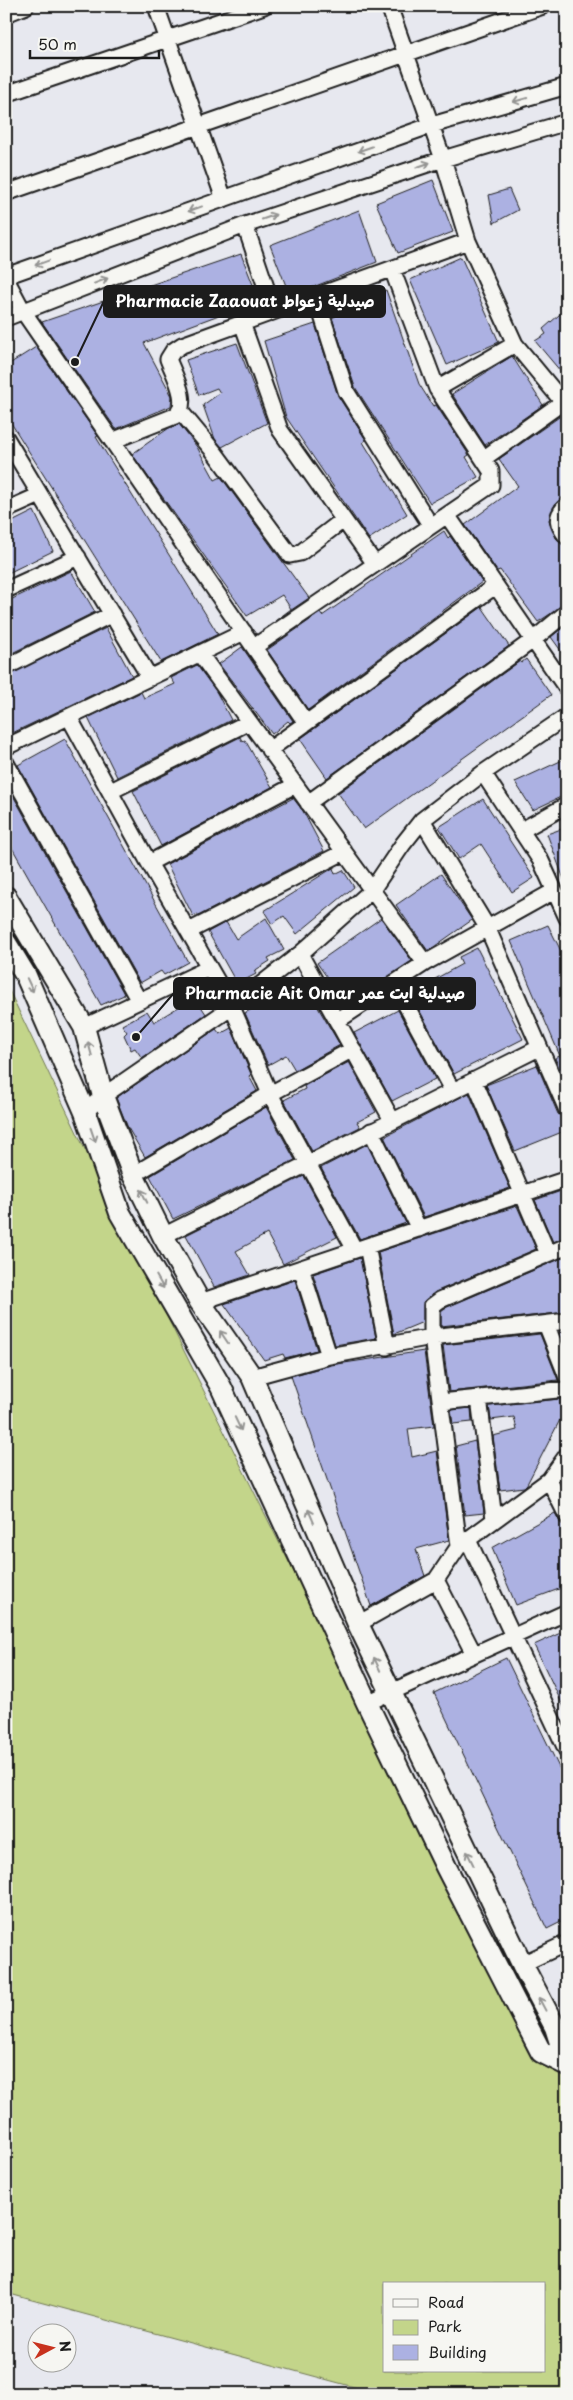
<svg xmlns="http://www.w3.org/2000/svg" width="573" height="2400" font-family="'Playpen Sans','Playpen Sans Arabic',sans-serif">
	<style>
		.green { fill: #c3d58a; stroke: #707853; fill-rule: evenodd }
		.building { fill: #acb1e2; stroke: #1c1c1c }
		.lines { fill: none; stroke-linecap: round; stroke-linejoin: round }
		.street-casing { stroke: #1c1c1c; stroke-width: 19 }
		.secondary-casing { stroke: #1c1c1c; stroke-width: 24 }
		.street { stroke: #f6f6f2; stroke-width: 15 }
		.secondary { stroke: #f6f6f2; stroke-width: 20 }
		.oneway { stroke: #949492 }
		.leader { fill: none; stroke: #1c1c1c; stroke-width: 2 }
		.callout-dot { fill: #1c1c1c; stroke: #f6f6f2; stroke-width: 2 }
		.callout { fill: #1c1c1c; stroke: #1c1c1c; stroke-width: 2 }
		.callout-label { font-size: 16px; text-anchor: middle; font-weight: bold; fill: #fff }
	</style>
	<rect width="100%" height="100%" fill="#e7e8ef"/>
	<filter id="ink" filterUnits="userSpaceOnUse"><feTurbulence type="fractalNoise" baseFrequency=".02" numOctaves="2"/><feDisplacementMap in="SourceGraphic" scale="10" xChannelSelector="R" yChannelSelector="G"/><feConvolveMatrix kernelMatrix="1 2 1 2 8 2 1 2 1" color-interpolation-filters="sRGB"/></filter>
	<g filter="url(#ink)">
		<path class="green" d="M6 984 113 1208 338 1661 567 2064V2394H380L6 2293ZM384 2284H544V2371H384Z"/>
		<path class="building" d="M433 180 453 232 398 253 376 203Z
			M509 189 518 210 494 223 489 195Z
			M359 210 377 262 290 296 270 245Z
			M241 254 259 300 144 343 172 396 171 406 116 429 42 322Z
			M461 257 499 342 447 365 410 280Z
			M386 290 419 384 433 406 436 405 469 455 466 457 478 477 430 503 355 387 332 318 336 316 333 307Z
			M567 308V379L535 341 546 334 543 329Z
			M315 324 338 396 366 440 363 442 407 514 369 539 286 417 264 341Z
			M237 343 267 423 222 447 215 439 203 405 220 393 217 388 199 395 186 360Z
			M36 347 98 436 96 437 218 634 161 662 6 415V366Z
			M512 356 543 405 485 445 452 394Z
			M562 415 567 416V496L555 504 549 520 556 538 563 545 567 546V603L538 622 500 570 497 571 465 525 518 486 499 459Z
			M179 424 197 447 215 480 221 477 309 598 275 621 291 609 282 595 247 616 132 454 169 428Z
			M34 511 53 551 6 574V525Z
			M444 531 448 538 450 536 482 582 308 710 267 650 320 613 322 616Z
			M71 571 95 612 6 656V602Z
			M482 607 509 646 327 778 300 739Z
			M567 624V659L551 637Z
			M106 628 132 676 6 736V676Z
			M242 647 293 721 290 723 288 721 272 734 219 664Z
			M526 659 551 695 364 829 338 793 520 661 521 663Z
			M197 665 216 691 231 720 117 777 88 718 141 692 144 698 175 684 171 678Z
			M240 737 242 741 245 740 272 787 161 846 133 791Z
			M65 739 188 962 164 975 161 971 140 983 18 765Z
			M567 758V794L533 810 515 782Z
			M6 783 123 992 124 995 101 1005 6 837Z
			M293 798 303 811 324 851 198 916V914L193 916 167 864Z
			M483 799 534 878 512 892 481 844 459 859 439 827Z
			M567 827V882H565L547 834Z
			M333 868 335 874 343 870 354 887 297 934 284 916 272 924 264 911Z
			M441 874 472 920 428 951 396 905Z
			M266 918 284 950 268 958 270 961 254 971 256 974 237 984 208 932 226 922 236 939Z
			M381 918 412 961 346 1004 317 963Z
			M548 925 567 963V1086L555 1058 560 1056 511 941Z
			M477 948 523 1039 454 1074 410 993 462 964 459 957Z
			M302 980 340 1045 295 1070 286 1055 268 1065 245 1013Z
			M195 997 206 1014 142 1058 135 1048 131 1050 124 1035 127 1032 122 1025 147 1011 154 1022Z
			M398 1010 435 1079 392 1101 354 1033Z
			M231 1028 251 1074 249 1076 257 1091 145 1157 128 1128 116 1098 216 1029 220 1034Z
			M349 1062 376 1112 357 1122 360 1127 312 1151 284 1100 305 1089 304 1086Z
			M537 1065 558 1114 567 1119V1130L515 1151 486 1085Z
			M469 1093 510 1188 424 1217 384 1137Z
			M266 1107 295 1160 173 1219 150 1176Z
			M367 1144 406 1223 360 1239 321 1168Z
			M304 1176 337 1237 283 1264 267 1234 236 1251 250 1275 214 1287 186 1235Z
			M567 1189V1237L553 1242 535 1200Z
			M517 1206 536 1249 435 1292 423 1302V1322L394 1334 378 1252Z
			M567 1256V1312L441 1326V1311L445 1308Z
			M360 1258 376 1338 335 1345 313 1274Z
			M295 1280 317 1350 285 1358 283 1354 264 1360 224 1304Z
			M567 1330V1351L559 1331Z
			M540 1334 558 1380 449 1392 443 1345Z
			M424 1351 434 1426 408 1429 412 1457 437 1451 449 1540 416 1549 425 1576 371 1606 291 1376 331 1365Z
			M560 1399 561 1418 527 1484 524 1487 500 1490 493 1436 517 1430 514 1417 491 1420 489 1406Z
			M471 1408 472 1422 453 1424 451 1410Z
			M475 1441 484 1513 465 1515 456 1446Z
			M555 1513 561 1524 567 1525V1586L516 1605 492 1548Z
			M567 1630V1714L534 1645Z
			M506 1658 567 1784V1919L547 1929 434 1693Z"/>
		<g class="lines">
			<g class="street-casing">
				<path id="street" d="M156 6 224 199
					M389 6 443 159 468 241 515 344 567 407
					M6 14 26 6
					M6 94 264 6
					M6 193 543 6
					M245 225 274 311
					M6 276 432 125 567 86
					M6 279 23 311 306 723
					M316 297 346 391 431 526
					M6 318 245 225 443 159 567 122
					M242 323 280 430 375 564
					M437 389 515 344
					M181 412 215 453 290 555 300 553 343 520
					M6 438 150 678
					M112 441 175 416C191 404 174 375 168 359L173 351 182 345 468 241
					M483 459 563 402
					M567 505C554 517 557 524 567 537
					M6 510 40 495
					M447 515 567 689
					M6 590 78 557
					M254 647 491 485V471L437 389 392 269
					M200 654 425 963
					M6 667 112 614
					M69 717 149 863 232 1007 270 1094 355 1250
					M6 747 244 632
					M269 750 495 586
					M6 763 139 1001
					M483 773 541 861 567 918
					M111 791 249 722
					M308 803 533 640 567 612
					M422 820 487 927 567 1110
					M522 830 567 805
					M149 863 295 785
					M189 931 344 852
					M300 954 392 1120
					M394 983 452 1090
					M337 1021 425 963 554 891
					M84 1027 209 968
					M474 1080 548 1254
					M85 1112 103 1096 232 1007 300 954 372 890 403 844 422 820 483 773 567 716
					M371 1131 419 1229
					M133 1175 270 1094 353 1049
					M163 1236 539 1048
					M367 1246 387 1347
					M301 1268 329 1356
					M200 1302 567 1179
					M546 1324 567 1377
					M252 1377 329 1356 432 1337 567 1321
					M479 1398 494 1519
					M441 1402 567 1389
					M549 1480 567 1516
					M468 1540 567 1751
					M459 1546 432 1337V1306L440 1300 567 1246
					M358 1624 436 1580
					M474 1654 436 1580 459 1546 549 1480 567 1455
					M367 1703 567 1612
					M522 1964 567 1943"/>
			</g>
			<g class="secondary-casing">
				<path id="secondary" d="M6 897 84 1027 103 1096 133 1175 163 1236 200 1302 252 1377 358 1624 522 1964 555 2027 567 2065
					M6 943 26 976 85 1112 120 1213 221 1387 367 1703 446 1867 541 2052 567 2065"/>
			</g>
			<use href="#street" class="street"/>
			<use href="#secondary" class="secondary"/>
		</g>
		<defs><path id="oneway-shaft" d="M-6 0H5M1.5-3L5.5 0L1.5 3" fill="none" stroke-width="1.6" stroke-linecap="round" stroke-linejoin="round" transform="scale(1.25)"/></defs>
		<g class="oneway">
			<use href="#oneway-shaft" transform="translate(520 100) rotate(164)"/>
			<use href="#oneway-shaft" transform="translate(365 149) rotate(161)"/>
			<use href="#oneway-shaft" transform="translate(423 165) rotate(-19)"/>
			<use href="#oneway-shaft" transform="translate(195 209) rotate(160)"/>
			<use href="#oneway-shaft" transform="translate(269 217) rotate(-19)"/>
			<use href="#oneway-shaft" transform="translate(42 263) rotate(160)"/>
			<use href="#oneway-shaft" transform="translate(101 281) rotate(-21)"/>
			<use href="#oneway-shaft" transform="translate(30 985) rotate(65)"/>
			<use href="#oneway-shaft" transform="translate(90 1049) rotate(-105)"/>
			<use href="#oneway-shaft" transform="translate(93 1135) rotate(71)"/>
			<use href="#oneway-shaft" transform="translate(144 1196) rotate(-116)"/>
			<use href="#oneway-shaft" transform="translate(160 1282) rotate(60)"/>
			<use href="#oneway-shaft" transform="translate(224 1337) rotate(-124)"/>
			<use href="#oneway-shaft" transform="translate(238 1424) rotate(65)"/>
			<use href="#oneway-shaft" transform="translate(311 1516) rotate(-113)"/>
			<use href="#oneway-shaft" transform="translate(377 1664) rotate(-115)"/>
			<use href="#oneway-shaft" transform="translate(470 1858) rotate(-116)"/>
			<use href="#oneway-shaft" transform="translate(542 2004) rotate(-118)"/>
		</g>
	</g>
	<path class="leader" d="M75 362L104 301M136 1037L174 993"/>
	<g class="callout-dot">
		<circle cx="75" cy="362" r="5"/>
		<circle cx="136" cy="1037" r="5"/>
	</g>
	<g class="callout">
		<rect x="104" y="286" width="281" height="31" rx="5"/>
		<rect x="174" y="978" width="301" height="31" rx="5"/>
	</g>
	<g class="callout-label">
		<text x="245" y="307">Pharmacie Zaaouat صيدلية زعواط</text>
		<text x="325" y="999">Pharmacie Ait Omar صيدلية ايت عمر</text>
	</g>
	<rect width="573" height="2400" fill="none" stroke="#f6f6f2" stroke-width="25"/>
	<rect x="12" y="12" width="548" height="2375" fill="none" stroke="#1c1c1c" stroke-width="2" filter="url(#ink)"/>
	<rect x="383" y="2282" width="162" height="90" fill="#f6f6f2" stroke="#9f9f9c"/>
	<rect x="393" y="2299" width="25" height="8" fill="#f6f6f2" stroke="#9f9f9c"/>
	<text x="428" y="2308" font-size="15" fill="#1c1c1c">Road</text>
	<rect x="393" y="2320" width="25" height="15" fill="#c3d58a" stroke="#9f9f9c"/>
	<text x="428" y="2332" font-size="15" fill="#1c1c1c">Park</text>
	<rect x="393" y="2345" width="25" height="15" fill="#acb1e2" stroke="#9f9f9c"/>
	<text x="428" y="2358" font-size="15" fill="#1c1c1c">Building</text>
	<g transform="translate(52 2348) rotate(83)"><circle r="24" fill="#f6f6f2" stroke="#9f9f9c"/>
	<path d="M0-4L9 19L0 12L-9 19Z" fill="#c8321e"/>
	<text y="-8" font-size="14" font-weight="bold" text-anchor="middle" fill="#1c1c1c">N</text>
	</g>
	<path d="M30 50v8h129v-8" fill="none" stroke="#1c1c1c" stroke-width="2.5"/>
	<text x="38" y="50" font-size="15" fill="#1c1c1c" stroke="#f6f6f2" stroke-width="4" paint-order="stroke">50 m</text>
</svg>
